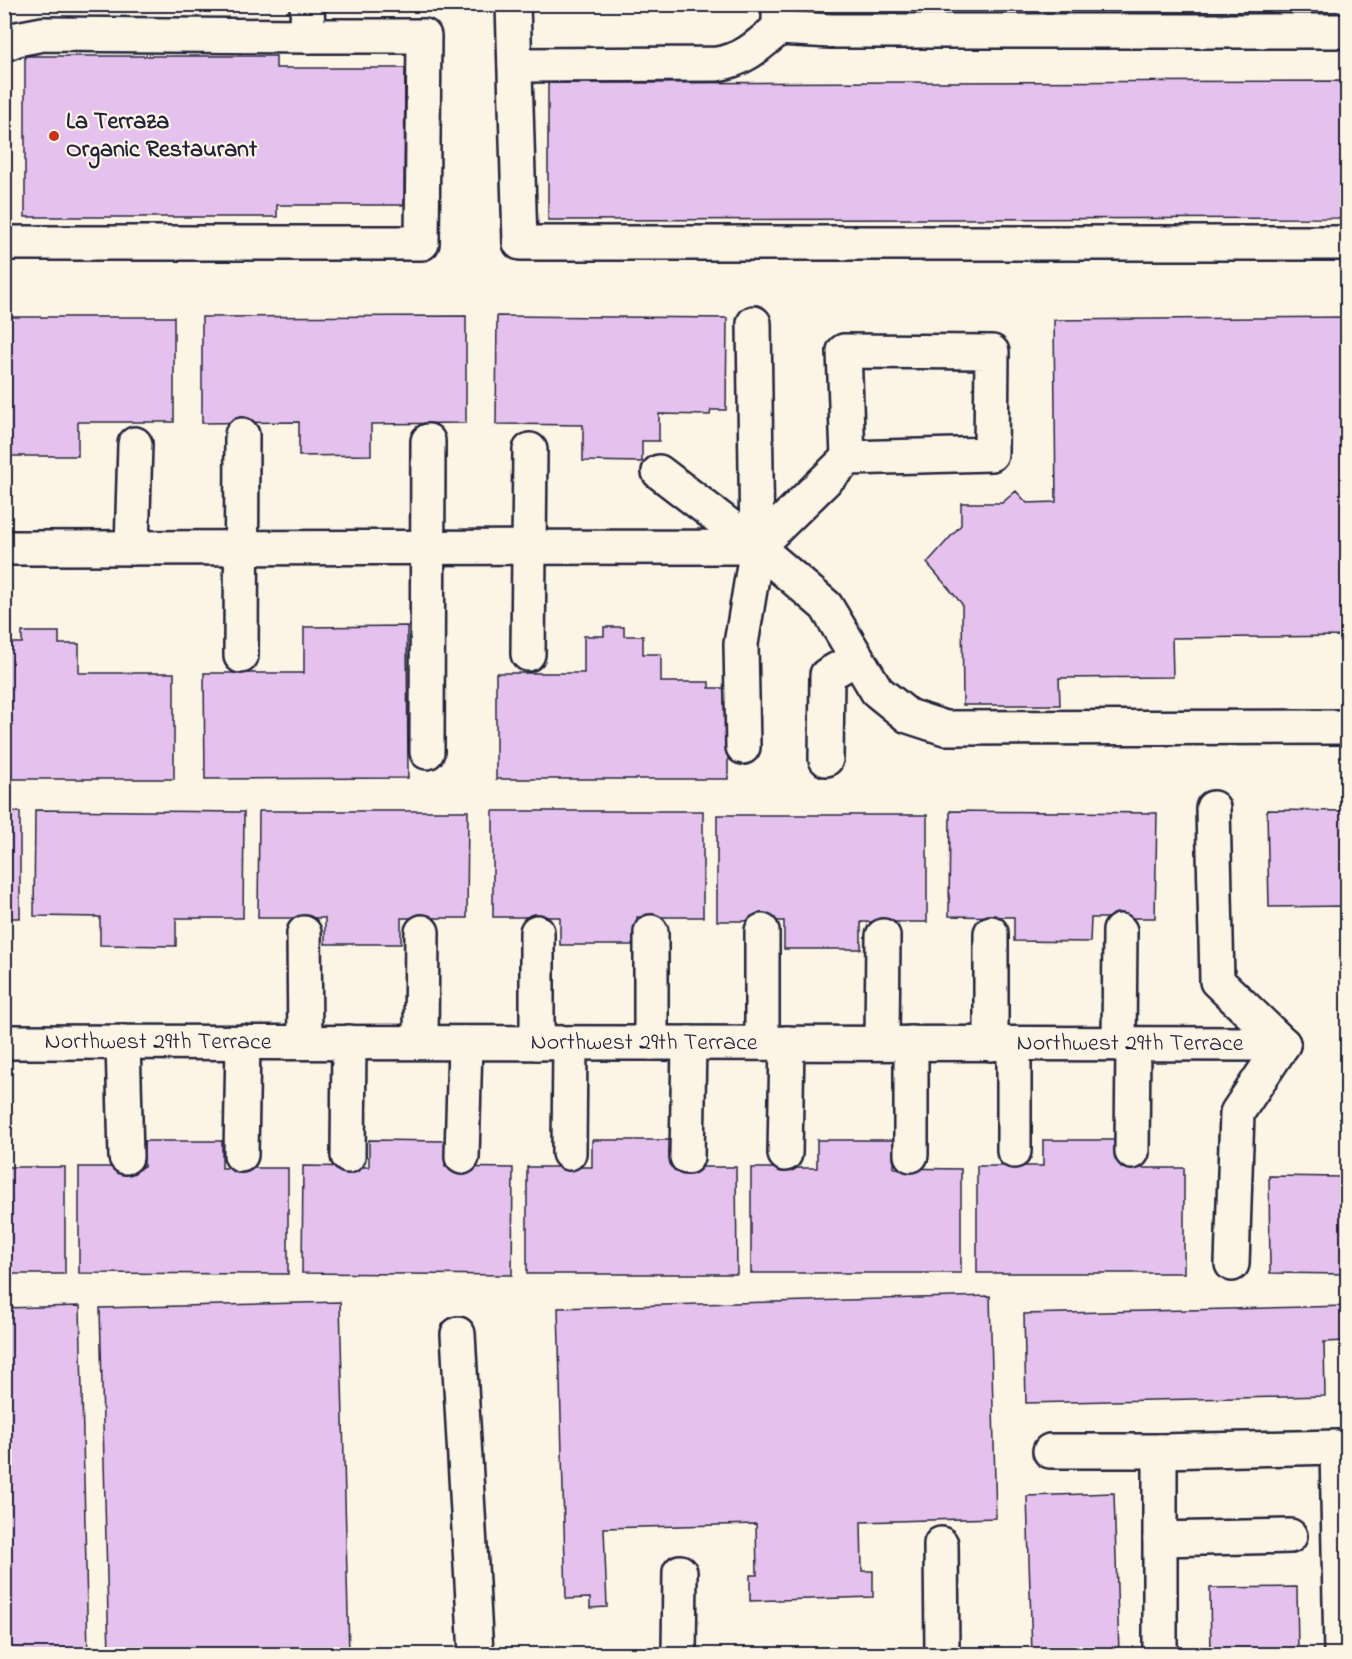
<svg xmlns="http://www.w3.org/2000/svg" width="1352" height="1659" font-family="'Indie Flower',sans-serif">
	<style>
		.building { fill: #e5c2ed; stroke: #22223b; stroke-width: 1.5 }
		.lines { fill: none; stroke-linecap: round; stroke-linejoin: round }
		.minor-casing { stroke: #22223b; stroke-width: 38 }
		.minor { stroke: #fcf5e5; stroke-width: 33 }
		.poi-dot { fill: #c8321e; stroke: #fcf5e5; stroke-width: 2 }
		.labels { text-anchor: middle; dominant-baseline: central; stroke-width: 4.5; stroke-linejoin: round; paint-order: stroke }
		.poi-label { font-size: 24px; font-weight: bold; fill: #22223b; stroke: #fcf5e5; text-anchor: start }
		.street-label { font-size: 24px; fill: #22223b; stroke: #fcf5e5 }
	</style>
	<rect width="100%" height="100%" fill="#fcf5e5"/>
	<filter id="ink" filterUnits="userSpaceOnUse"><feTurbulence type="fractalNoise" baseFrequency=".0167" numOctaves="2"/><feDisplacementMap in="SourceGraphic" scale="12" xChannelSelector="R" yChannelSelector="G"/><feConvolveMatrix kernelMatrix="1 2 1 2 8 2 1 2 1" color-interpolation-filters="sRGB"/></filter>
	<g filter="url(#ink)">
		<path class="building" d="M25 56H276V68H405L404 205H277V217H25Z
			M1348 81V218L548 220V83Z
			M466 316V423L371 424V455L299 456V422L202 423V317Z
			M497 316 727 318 726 410H711L710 415 659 414V441H642V462L583 461V425L496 424Z
			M4 317H174V422H78V456H4Z
			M1348 317V636L1172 638 1173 677 1059 678 1060 705H963L962 604 927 563 961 525V503H1002L1016 491 1027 503 1056 502 1054 320Z
			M407 626 408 778 205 779 204 673H304V627Z
			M604 627H624V636H643V654H661V682H709V688H728V779H496V673H584V636H604Z
			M22 632H59V644H79V673H174V779H4V643H22Z
			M35 810 244 812 243 918H176V946L100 945V917L34 916Z
			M1267 810 1348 811V909L1345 906 1269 907Z
			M259 811H468L467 918H401V944H325V918H258Z
			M493 811H703V917H637V945H560V917H493Z
			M950 811 1157 813 1155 918H1091L1090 942 1014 941V917L949 916Z
			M4 812H20V918H4Z
			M717 815H927V922H861V949H784V921H717Z
			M369 1140 445 1141V1167L513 1168 512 1275 302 1273 303 1166 369 1167Z
			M592 1140H671V1167H736L737 1274H527V1167H592Z
			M817 1140H894V1168L961 1169V1273H751V1168H817Z
			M1043 1140H1121V1168H1184V1273H977V1166H1043Z
			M144 1141H222V1168H288V1274L79 1273V1167H144Z
			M4 1167H65V1274H4Z
			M1348 1171V1274L1270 1273 1269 1176 1342 1177Z
			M990 1296 996 1518 861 1522 862 1571H873V1597L750 1601V1575H757L756 1524 604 1528 607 1607 590 1608V1598L566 1599 558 1308Z
			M340 1302 349 1654H109L100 1308Z
			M80 1306 88 1654H4V1308Z
			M1348 1306V1341L1324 1342 1325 1396 1026 1403 1024 1314Z
			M1114 1493 1119 1654H1032L1027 1496Z
			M1297 1587 1298 1654H1211L1210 1588Z"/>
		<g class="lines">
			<g class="minor-casing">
				<g id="minor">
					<path d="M513 4 520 243H1348"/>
					<path d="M779 4V28L831 31H1348"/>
					<path d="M4 44 17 39 43 34 308 36"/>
					<path d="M515 65 717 64C744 60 759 45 779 28"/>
					<path d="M4 243H422L424 36H308L307 4"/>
					<path d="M659 472 757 547 826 606 877 691 908 716 945 728 1348 727"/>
					<path d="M4 548 757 547 848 458 991 454 992 352 844 351 848 458"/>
					<path d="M132 548 135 444"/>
					<path d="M528 654 530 450"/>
					<path d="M241 656 242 435"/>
					<path d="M743 747 741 644 757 547 754 323"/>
					<path d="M427 752 428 441"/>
					<path d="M826 759 827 675 857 658"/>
					<path d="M1213 808 1217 981 1283 1044"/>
					<path d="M762 931V1043"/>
					<path d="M537 932V1043"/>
					<path d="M651 932V1043"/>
					<path d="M304 933 305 1042"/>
					<path d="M991 933V1044"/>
					<path id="s1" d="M4 1042 1283 1044"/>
					<path d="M123 1042 126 1157"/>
					<path d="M421 1042 422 932"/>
					<path d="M882 1043 883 936"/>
					<path d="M911 1043V1155"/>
					<path d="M1014 1044V1151"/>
					<path d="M1119 1044 1120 931"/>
					<path d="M1132 1152 1133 1044"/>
					<path d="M569 1153 570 1043"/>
					<path d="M785 1154 787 1043"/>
					<path d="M241 1155 243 1042"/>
					<path d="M348 1156 349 1042"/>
					<path d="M462 1157 465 1043"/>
					<path d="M687 1157 689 1043"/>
					<path d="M1232 1264 1237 1113 1283 1044"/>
					<path d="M458 1334 476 1654"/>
					<path d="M1050 1451H1160V1654"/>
					<path d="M1160 1451 1337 1447 1341 1654"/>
					<path d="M1160 1539 1290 1536"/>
					<path d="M941 1544 942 1654"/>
					<path d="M679 1654 680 1572"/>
				</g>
			</g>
			<use href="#minor" class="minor"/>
		</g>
	</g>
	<circle class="poi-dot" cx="54" cy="136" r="6"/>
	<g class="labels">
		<g class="poi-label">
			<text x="66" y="122">La Terraza<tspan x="66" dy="28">Organic Restaurant</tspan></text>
		</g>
		<g class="street-label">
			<text stroke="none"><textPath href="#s1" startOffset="154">Northwest 29th Terrace</textPath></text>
			<text stroke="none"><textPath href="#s1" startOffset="640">Northwest 29th Terrace</textPath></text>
			<text stroke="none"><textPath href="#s1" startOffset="1126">Northwest 29th Terrace</textPath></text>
		</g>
	</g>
	<rect width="1352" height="1659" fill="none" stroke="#fcf5e5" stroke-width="24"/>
	<rect x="12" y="12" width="1328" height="1635" fill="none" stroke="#22223b" stroke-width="2" filter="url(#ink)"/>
</svg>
